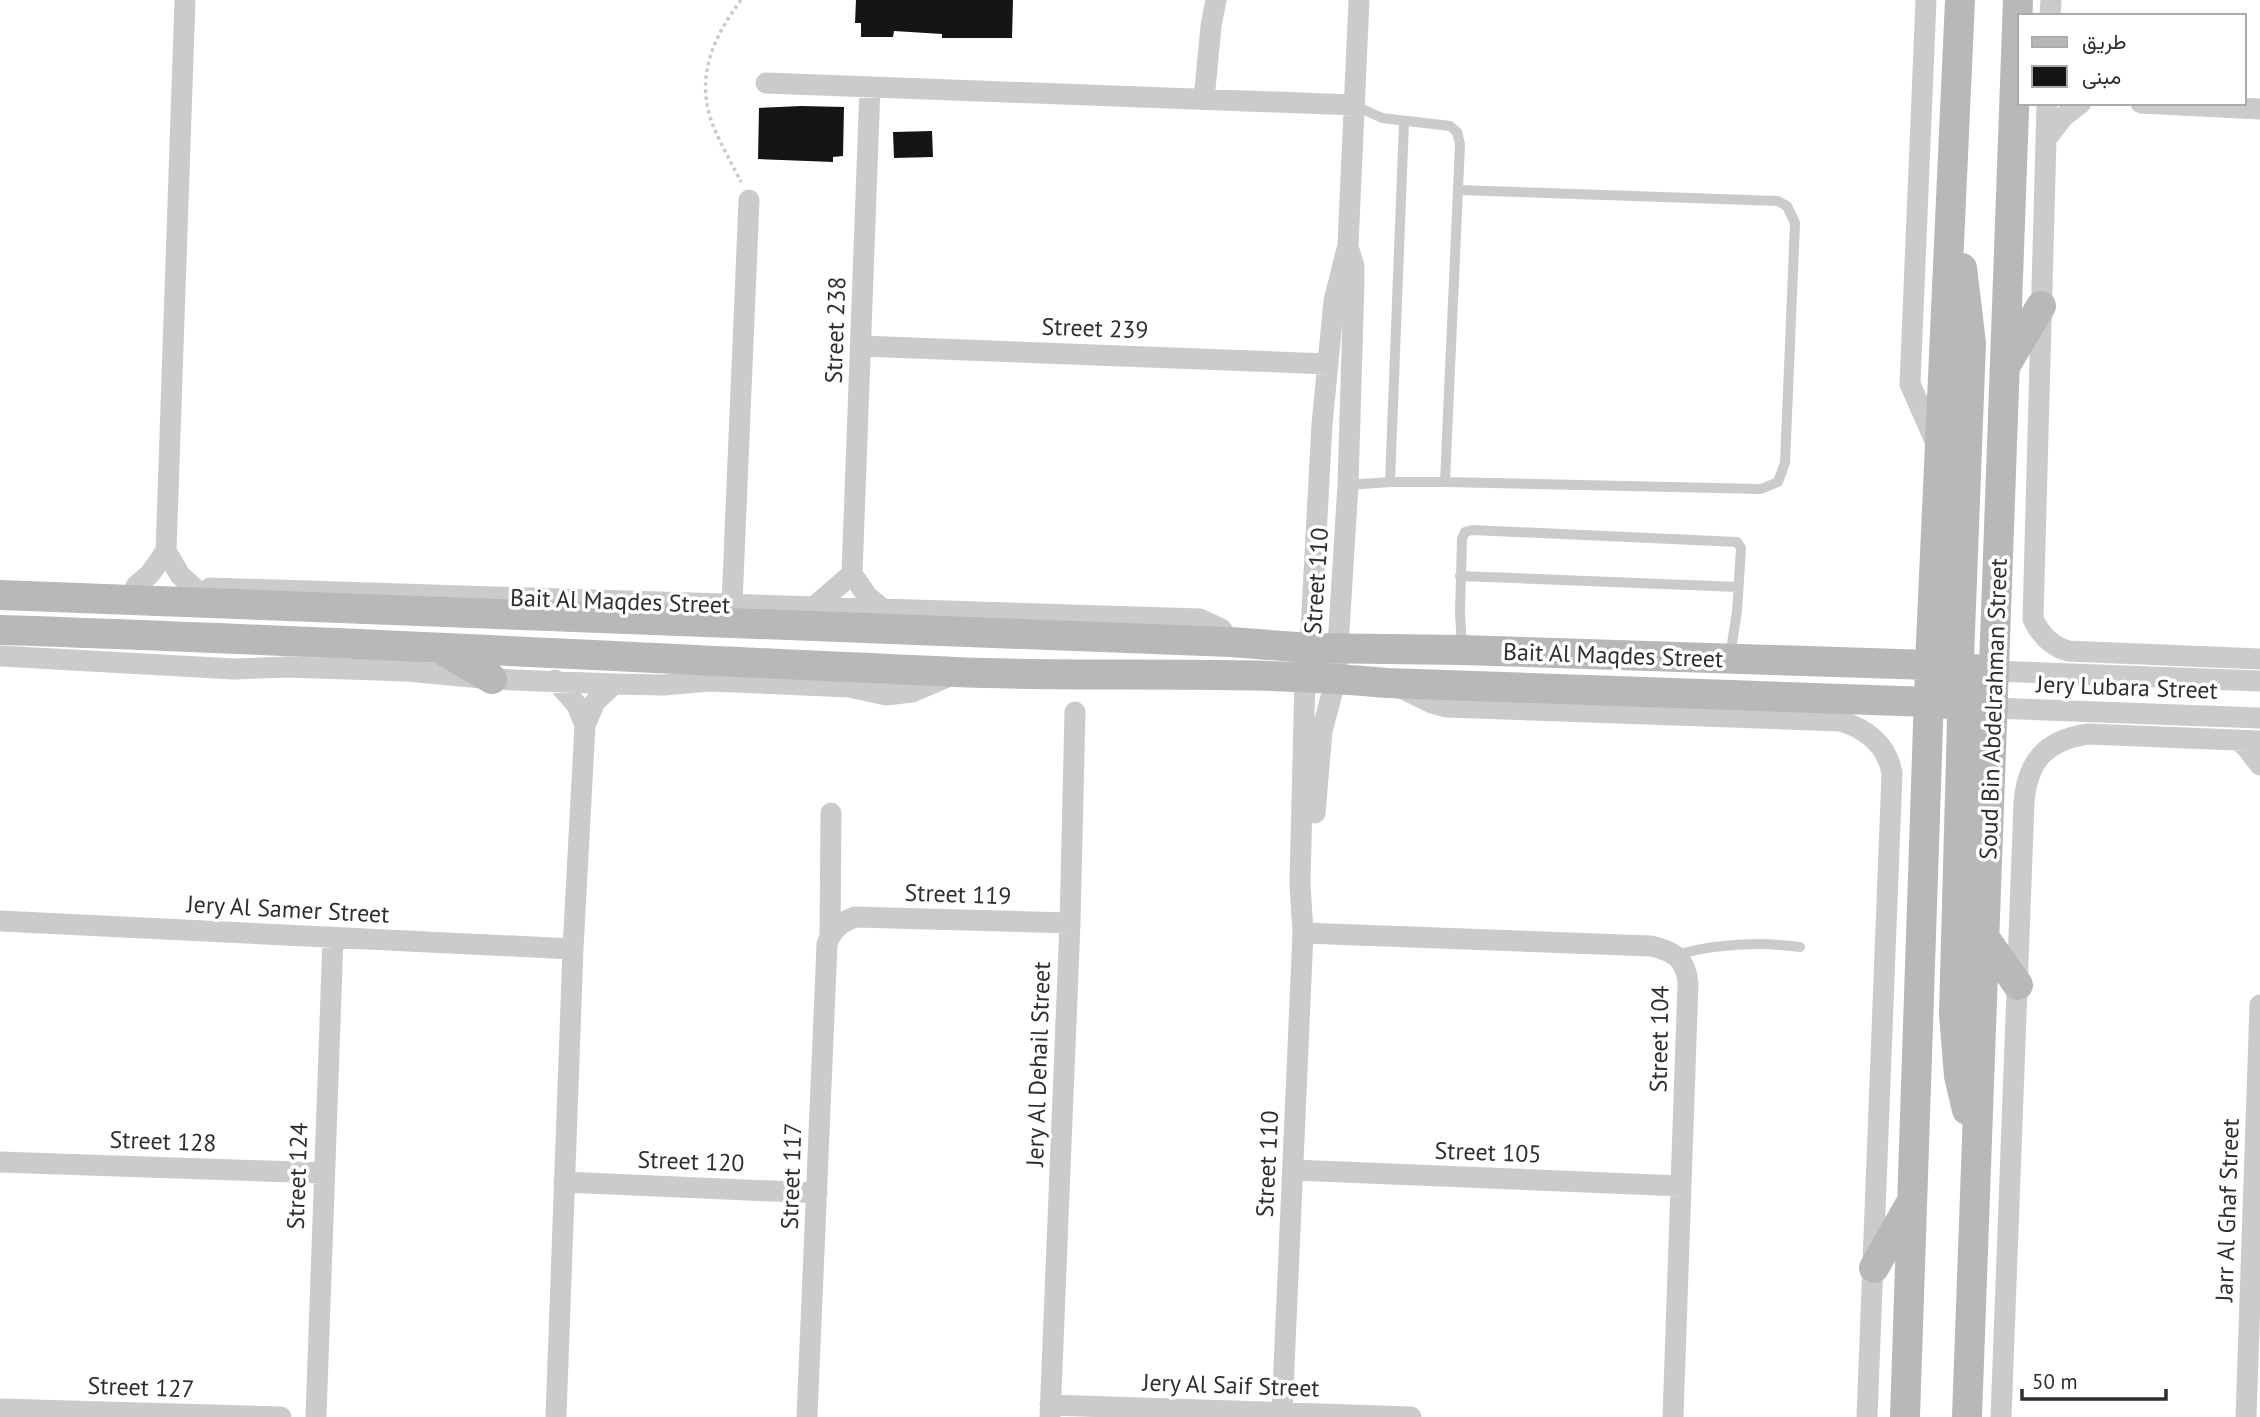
<svg xmlns="http://www.w3.org/2000/svg" width="2260" height="1417" font-family="'PT Sans',Vazirmatn,sans-serif">
	<style>
		.building { fill: #151515 }
		.lines { fill: none; stroke-linecap: round; stroke-linejoin: round }
		.path { stroke: #cbcbcb; stroke-width: 3.5; stroke-dasharray: 3.5 3.5; stroke-linecap: butt }
		.lane { stroke: #cbcbcb; stroke-width: 10 }
		.street { stroke: #cbcbcb; stroke-width: 21 }
		.secondary { stroke: #b8b8b8; stroke-width: 30 }
		.labels { text-anchor: middle; dominant-baseline: central; stroke-width: 7; stroke-linejoin: round; paint-order: stroke }
		.street-label { font-size: 24px; fill: #2e2e2e; stroke: #fff }
	</style>
	<rect width="100%" height="100%" fill="#fff"/>
	<path class="building" d="M856 0H1013L1012 38H942V34L894 31 893 37H861V23H855Z
		M801 106 844 107 843 156 833 157V162L758 159 759 108Z
		M932 131 933 157 894 158 893 132Z"/>
	<g class="lines">
		<path class="path" d="M741 0C712 39 694 79 714 128 722 146 732 164 741 182"/>
		<path class="lane" d="M1390 482 1404 122
			M1445 482 1761 489 1778 482 1785 463 1795 223 1787 206 1778 201 1458 190
			M1348 485 1390 482H1445L1460 144 1457 132 1450 126 1382 118 1354 105
			M1460 576 1738 587
			M1462 647 1460 613 1462 539 1465 532 1472 530 1737 542 1741 548 1737 611 1730 657
			M1675 955C1717 944 1756 941 1800 947"/>
		<path class="street" d="M185 0 166 551 180 575 194 588
			M1926 0 1910 384 1936 443
			M2050 16 2051 0
			M766 83 1354 105
			M870 87 852 574 868 597 883 609
			M1204 99 1211 26 1216 0
			M2047 103 2033 619C2040 634 2051 646 2068 651L2260 659
			M2141 103 2260 109
			M2046 139 2063 117 2081 103
			M861 346 1328 364
			M136 586 150 574 166 551
			M210 588 1200 619 1221 629 1231 642
			M732 604 749 200
			M814 607 852 574
			M0 656 234 669 286 667 407 671 492 679 614 684 664 685 709 681 849 687 886 695 912 692 954 674
			M1994 671 2260 681
			M555 680 577 705 585 725
			M1401 688 1432 703 1447 707 1840 721C1867 729 1887 745 1892 773L1867 1417
			M1993 708 2260 718
			M2238 740 2247 748 2260 765
			M1315 813 1322 731 1336 678 1348 485 1354 282V266L1348 247
			M0 921 573 949
			M1303 933 1651 946C1674 951 1686 959 1688 983L1673 1417
			M830 937 831 813
			M0 1162 324 1173
			M1293 1170 1681 1186
			M564 1182 817 1193
			M1050 1405 1411 1417
			M0 1409 281 1417
			M1282 1413 1303 933 1300 884 1305 676 1310 648 1322 424 1334 301 1348 245 1359 0
			M316 1417 333 938
			M556 1417 573 949 585 725 595 702 614 684
			M807 1417 827 944C832 929 841 922 855 917L1070 923
			M1050 1417 1070 923 1075 712
			M2001 1417 2024 803C2027 761 2046 740 2088 734L2260 741
			M2246 1417 2260 1005"/>
		<path class="secondary" d="M1962 268 1971 343 1959 658 1962 678 1965 685
			M2007 363 2041 306
			M0 595 1231 642 1310 648 1462 650 1930 665 1994 671
			M0 630C319 640 637 658 955 672 1099 678 1244 669 1387 683L1929 702 1993 708
			M444 651 492 679
			M1953 686 1960 705 1962 721 1954 1014 1959 1076 1967 1110
			M1984 937 2018 985
			M1874 1268 1909 1206
			M1905 1417 1930 665 1960 0
			M1967 1417 2018 0"/>
	</g>
	<g class="labels">
		<g class="street-label">
			<text transform="translate(1095 328) rotate(2)">Street 239</text>
			<text transform="translate(835 330) rotate(-88)">Street 238</text>
			<text transform="translate(1316 581) rotate(-86)">Street 110</text>
			<text transform="translate(620 601) rotate(2)">Bait Al Maqdes Street</text>
			<text transform="translate(1613 655) rotate(2)">Bait Al Maqdes Street</text>
			<text transform="translate(2127 687) rotate(2)">Jery Lubara Street</text>
			<text transform="translate(1993 709) rotate(-88)">Soud Bin Abdelrahman Street</text>
			<text transform="translate(958 894) rotate(2)">Street 119</text>
			<text transform="translate(288 909) rotate(3)">Jery Al Samer Street</text>
			<text transform="translate(1659 1039) rotate(-89)">Street 104</text>
			<text transform="translate(1038 1064) rotate(-88)">Jery Al Dehail Street</text>
			<text transform="translate(163 1141) rotate(2)">Street 128</text>
			<text transform="translate(1488 1152) rotate(2)">Street 105</text>
			<text transform="translate(691 1161) rotate(2)">Street 120</text>
			<text transform="translate(1267 1164) rotate(-87)">Street 110</text>
			<text transform="translate(297 1176) rotate(-88)">Street 124</text>
			<text transform="translate(791 1176) rotate(-88)">Street 117</text>
			<text transform="translate(2227 1210) rotate(-88)">Jarr Al Ghaf Street</text>
			<text transform="translate(1231 1385) rotate(2)">Jery Al Saif Street</text>
			<text transform="translate(141 1387) rotate(2)">Street 127</text>
		</g>
	</g>
	<rect x="2018" y="14" width="228" height="91" fill="#ffffff" stroke="#ababab" stroke-width="2"/>
	<rect x="2032" y="37" width="35" height="10" fill="#b8b8b8" stroke="#ababab" stroke-width="2"/>
	<text x="2082" y="49" font-size="21" fill="#2e2e2e">طريق</text>
	<rect x="2032" y="66" width="35" height="21" fill="#151515" stroke="#ababab" stroke-width="2"/>
	<text x="2082" y="84" font-size="21" fill="#2e2e2e">مبنى</text>
	<path d="M2022 1389v10h144v-10" fill="none" stroke="#2e2e2e" stroke-width="3.5"/>
	<text x="2032" y="1389" font-size="21" fill="#2e2e2e" stroke="#ffffff" stroke-width="5" paint-order="stroke">50 m</text>
</svg>
